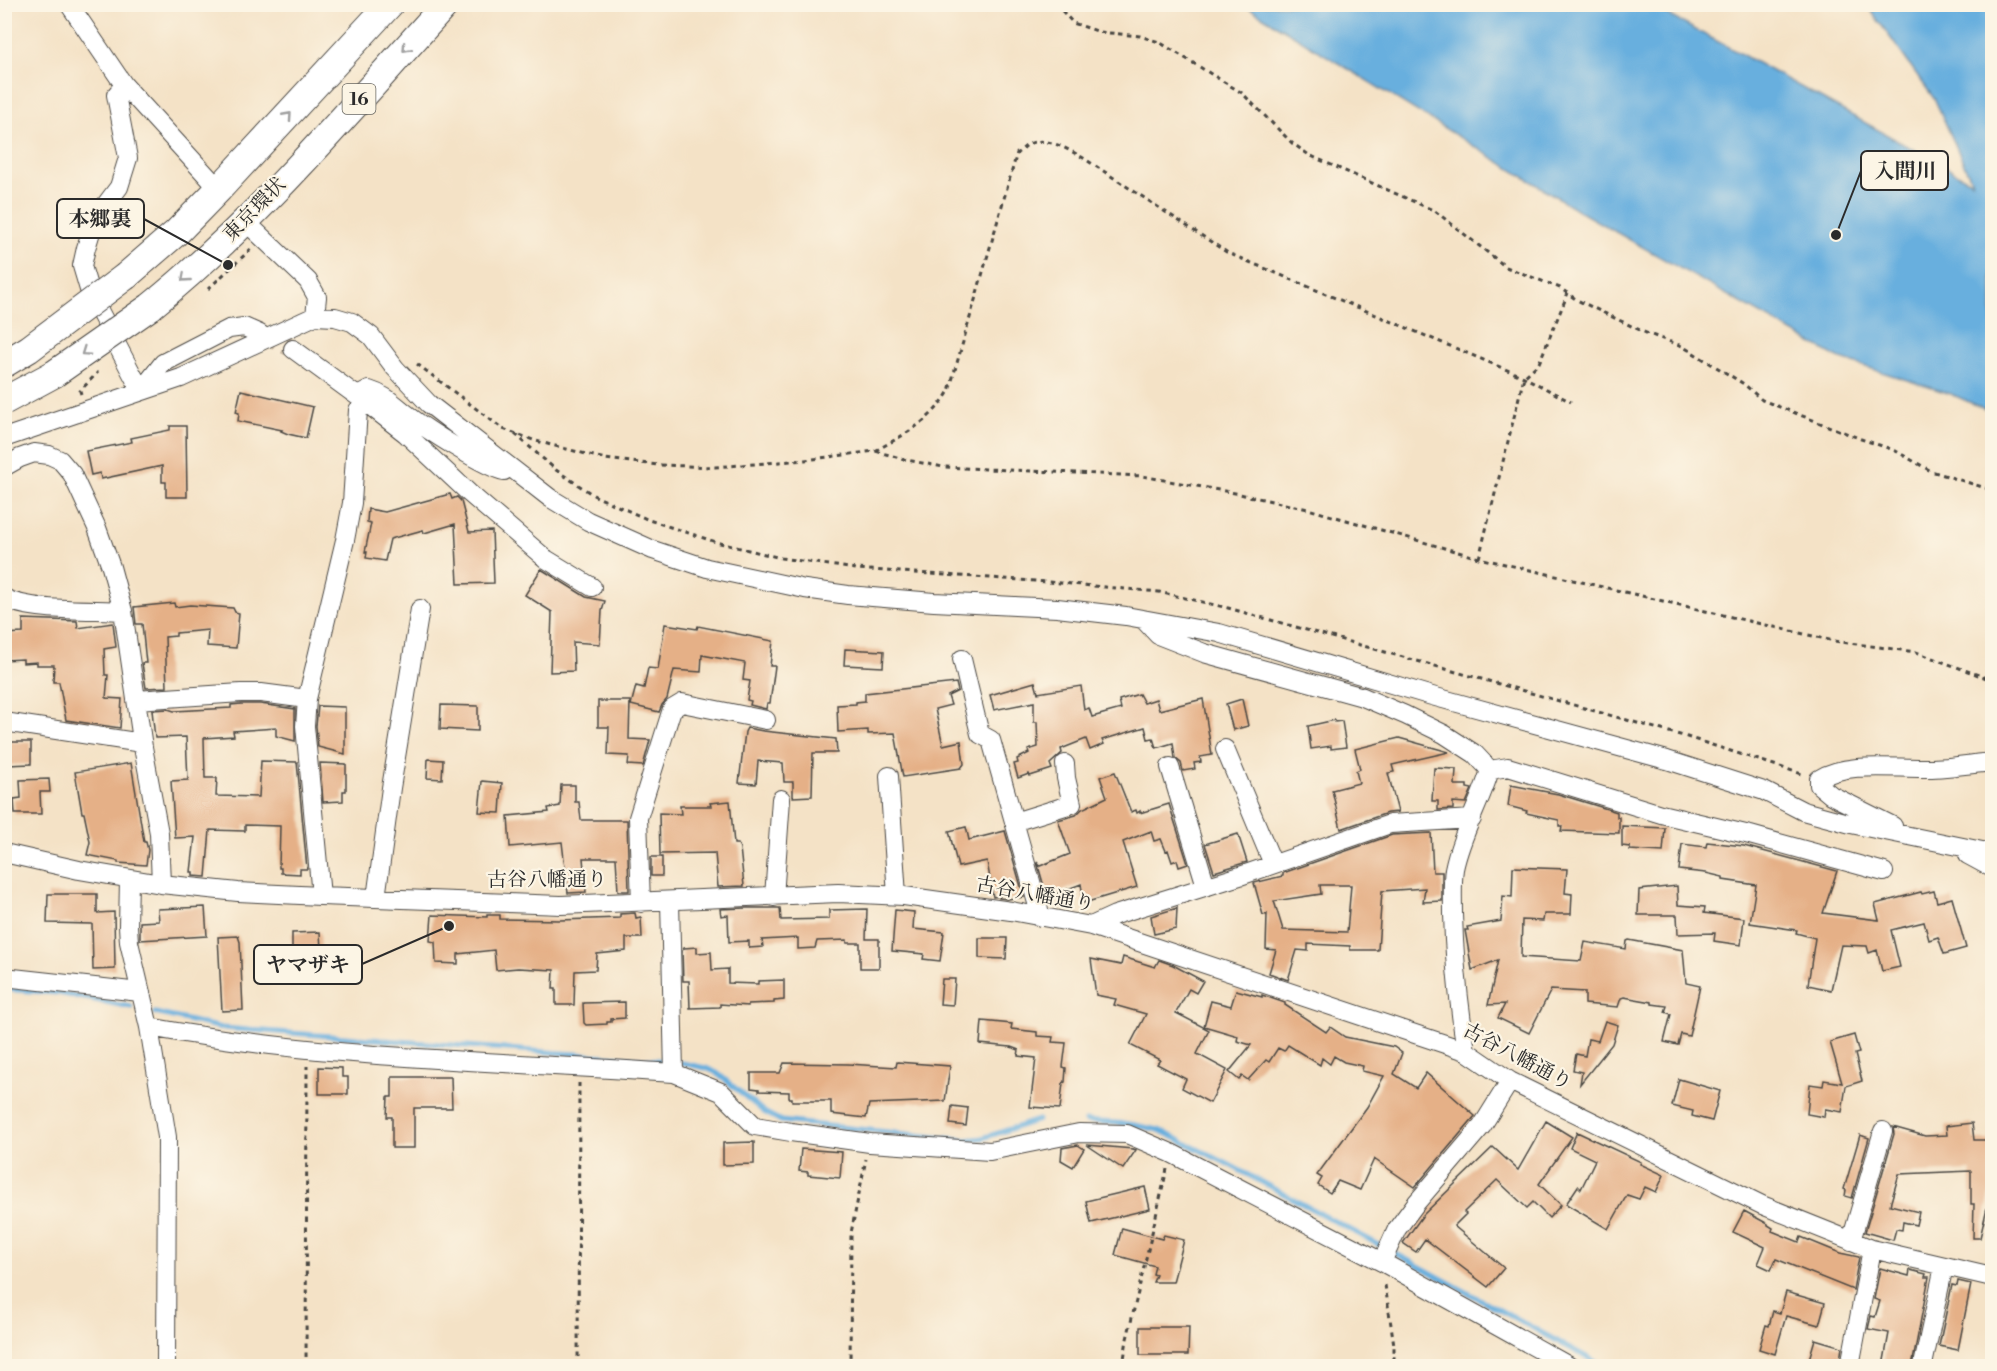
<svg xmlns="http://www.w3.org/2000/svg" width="1997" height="1371" font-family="'Libre Bodoni','Noto Serif JP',serif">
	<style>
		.water { fill: #67afde; stroke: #496d84; stroke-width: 1.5 }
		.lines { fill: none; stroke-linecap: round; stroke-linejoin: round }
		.stream { stroke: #67afde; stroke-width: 5 }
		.building { fill: #e5b087; fill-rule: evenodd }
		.minor-tunnel { stroke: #ccbda7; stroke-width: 18; stroke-dasharray: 18 9; stroke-linecap: butt }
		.minor-casing { stroke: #494642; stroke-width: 20 }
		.highway-casing { stroke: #494642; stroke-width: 29 }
		.path { stroke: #494642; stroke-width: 3; stroke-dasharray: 4.5 4.5; stroke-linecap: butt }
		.minor { stroke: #fff; stroke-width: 18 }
		.highway { stroke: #fff; stroke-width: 27 }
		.highway-bridge-casing { stroke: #494642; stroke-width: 29; stroke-linecap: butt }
		.highway-bridge { stroke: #fff; stroke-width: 27 }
		.oneway { stroke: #a0a0a0 }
		.labels { text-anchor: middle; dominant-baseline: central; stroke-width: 4.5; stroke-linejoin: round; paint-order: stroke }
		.shield { fill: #fcf5e5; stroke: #6a6863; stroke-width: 1.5 }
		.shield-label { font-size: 18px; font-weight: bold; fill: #2b2b2b }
		.street-label { font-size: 20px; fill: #2b2b2b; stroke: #fcf5e5 }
		.leader { fill: none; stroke: #2b2b2b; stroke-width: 2 }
		.callout-dot { fill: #2b2b2b; stroke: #fcf5e5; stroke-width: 2 }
		.callout { fill: #fcf5e5; stroke: #2b2b2b; stroke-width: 2 }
		.callout-label { font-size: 21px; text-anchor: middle; font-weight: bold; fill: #2b2b2b }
	</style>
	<rect width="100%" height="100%" fill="#fcf5e5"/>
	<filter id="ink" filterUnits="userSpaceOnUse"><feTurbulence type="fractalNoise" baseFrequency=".0167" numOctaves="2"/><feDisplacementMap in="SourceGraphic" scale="12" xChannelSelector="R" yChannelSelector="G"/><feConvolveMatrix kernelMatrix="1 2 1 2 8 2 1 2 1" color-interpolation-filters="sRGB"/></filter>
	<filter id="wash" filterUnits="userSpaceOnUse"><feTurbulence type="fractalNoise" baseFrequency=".008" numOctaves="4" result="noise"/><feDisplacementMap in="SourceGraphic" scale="24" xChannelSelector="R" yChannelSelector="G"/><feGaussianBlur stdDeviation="1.35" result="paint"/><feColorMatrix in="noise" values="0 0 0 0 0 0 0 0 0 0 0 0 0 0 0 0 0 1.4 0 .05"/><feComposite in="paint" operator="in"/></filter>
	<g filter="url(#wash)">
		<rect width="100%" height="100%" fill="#f4e2c6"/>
		<path class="water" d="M1244 5H1649L1741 54 1972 182 1935 100 1867 5H1992V412L1951 394 1838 358 1586 215Z"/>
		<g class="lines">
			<path class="stream" d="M4 989 58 993 131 1007
				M155 1013 222 1028 669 1061
				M682 1063 706 1068 717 1073 764 1112 781 1121 966 1140 983 1138 1038 1120
				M1086 1121 1130 1124 1159 1130 1224 1162 1381 1246
				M1391 1251 1603 1366"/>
		</g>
		<g id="blocks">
			<path class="building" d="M241 390 313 407 306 438 288 434 281 431 282 430 238 421 239 413 236 412Z
				M170 426H186L187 497H166V482H162V466L101 479 100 473 91 475 86 451 132 442 131 438 170 430Z
				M450 494 452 499 457 497 461 501 469 532 492 531 494 583 458 584 455 524 424 533 423 530 390 539 385 561 366 558 367 552H365L371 523 367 522 368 509 385 512Z
				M541 569 586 597 605 601 602 611 600 644 573 642 574 671 550 672 552 612 525 595Z
				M174 603 175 607 190 605 233 608 235 612 239 613 236 648 207 646 208 630 176 633V636L165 637 167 687 146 688 142 663H146L142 624H136L134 607Z
				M23 619 77 621 78 628 113 623 116 647 104 649 105 675H108L106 698 122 699 120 728 66 720 59 682H53L54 665H37V662L23 663V659L4 660V634L23 633Z
				M665 624 697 629 698 626 773 641 770 666H775L770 703H767L766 709 750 705 751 701 747 700 750 681 743 680 745 663 702 655 701 672 674 670 667 699 662 705 659 712 631 705 636 686 644 688 648 668 658 669Z
				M845 649 884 651 883 667 844 665Z
				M1035 682 1038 693 1081 686 1084 710 1089 708 1092 717 1121 709 1119 700 1139 694 1144 703 1156 699 1159 710 1203 699 1212 755 1200 757 1201 762 1194 763 1195 769 1183 771 1181 763 1175 758 1173 743 1156 748 1153 738 1148 739 1145 727 1102 740 1104 744 1090 750 1086 739 1061 749 1062 753 1050 764 1052 769 1030 776 1029 774 1018 778 1014 764 1018 763 1017 759 1029 753 1028 750 1038 747 1037 722H1034V702L994 710 990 695Z
				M956 683 958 691 948 696 951 705 935 709 943 745 961 741 964 764 961 768 903 777 895 733 868 734V730L838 732 837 705 856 704V702L865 701V693Z
				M1242 699 1248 726 1233 730 1226 704Z
				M598 701H630L629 739 650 740 643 766 628 765 629 756 608 755 609 727H598Z
				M241 704H260L295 709V741L276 736V728L233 731 234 736 204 738 205 778H217L216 796 259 797 261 761 297 762 307 869H300V874L281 873V868H279L280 826 245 825V831L210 830 206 877 193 876V872H191L195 837 175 838 171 781 188 780 186 737 155 738 152 710 168 709 174 711 231 708V705Z
				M441 705 478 706V731L440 729Z
				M318 706 345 707V754L318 747 316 726Z
				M1335 720V722L1342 721 1346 747 1331 749V746L1311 749 1308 726Z
				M747 728 763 731 836 739 837 753H813L812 796 793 797V782H784L783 763 758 761 756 784 739 783 745 732Z
				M1399 738 1449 752 1392 765 1394 772 1388 773 1398 812 1387 813 1341 829 1332 790 1359 783 1356 771 1360 769 1355 749Z
				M7 742H31V764L7 765Z
				M428 759 443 760 442 779 427 778Z
				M131 763 144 842H146L148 850 146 865 118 863V861L87 855 90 842 84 813H82L75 772Z
				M320 763 346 764V791H343V801L323 802Z
				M1434 768 1456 769 1455 785H1467V788L1472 789 1466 803 1453 802V809L1438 810V801H1432Z
				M1115 772 1131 812 1136 810 1137 813 1140 811V813L1169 804 1188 864 1179 867 1177 860 1172 862 1168 850 1166 851 1161 839 1154 841 1151 831 1123 842 1137 887 1084 903 1081 884 1047 897 1037 862 1040 866 1070 854 1058 820 1076 815 1082 809 1107 797 1100 777Z
				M49 779 50 792H40L41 814H15L14 799 21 798 20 780Z
				M482 781 502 783 500 813 479 812Z
				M561 785H575V802H579L581 820H627L629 891H618L616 858H583L586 892 568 893 562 842 510 847 508 816 549 812 548 808 560 806Z
				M1511 785 1558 794 1617 812V817H1619V833L1561 831 1562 826H1559V820L1526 813 1527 811 1508 806Z
				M730 801 734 844H738L740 848 744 886 718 887 715 853 660 854 659 813 681 814 680 806H711L710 803Z
				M1622 826 1665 828 1663 852 1630 850V847L1622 846Z
				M966 827 969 840 1005 831 1024 897 1007 899 999 898 1000 896 993 897 987 861 958 867 949 831Z
				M1431 833 1433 872H1442V901L1423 902 1425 888 1382 891 1378 950H1350V946L1308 944V951L1297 950 1288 980 1269 973 1276 950 1266 949 1267 914 1263 915 1254 883 1283 876V873L1392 835ZM1320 885H1351L1347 932 1283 930 1274 901 1321 894Z
				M1238 834 1247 862 1214 872 1205 844Z
				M1707 842 1744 846 1837 871 1823 913 1879 920 1875 904 1921 892 1922 894 1934 891 1937 902 1952 898 1966 948 1944 954 1938 937 1929 940 1924 922 1891 930 1900 967 1882 971 1877 950 1869 953 1867 946 1841 945 1831 990 1808 985 1815 938 1796 933 1797 930 1750 923 1756 885 1723 880V877L1706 873 1679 870 1682 844 1706 847Z
				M651 857H662V876H651Z
				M1513 867 1567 869 1565 893 1572 894 1571 914H1544L1543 921 1522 920 1521 957 1581 961 1585 942 1626 949 1627 941 1629 940 1683 950 1686 983 1700 986 1689 1036 1681 1034 1678 1045 1664 1042 1671 1014 1665 1012 1667 1006 1652 1004V1002L1624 997 1621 998 1618 1007 1585 1004V992L1551 990 1529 1033 1498 1018 1505 1004 1488 1005 1498 960 1472 970 1465 930H1468L1467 927 1501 921 1503 896 1512 897Z
				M1677 886 1678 905 1705 907 1704 913 1744 918 1741 945 1714 941 1715 933 1678 934 1677 915H1638L1639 890Z
				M48 894H97V913L114 912 115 969 93 970 92 924 47 923Z
				M205 907 207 936 140 940V922L159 921 158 909Z
				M746 908H780L781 920 829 919V910L867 909 866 939H879V968H860V943H847V940L817 941 815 948 798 949V938L762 940 763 947 749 948V941L729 942 728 915 721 916 720 909Z
				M1177 908 1176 929 1154 934 1151 916Z
				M895 910 914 912 913 929 944 932 940 961 923 959 924 954 892 951Z
				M635 913 636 918 641 917 642 938H626V951L597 954 596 970 575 971 574 1005H556V989H553L554 970 518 968 496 970 494 950 458 954V964L436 963 435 942 430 941 432 915 487 917V915H500V919L560 920 620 918V914Z
				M320 932 321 950H292V933Z
				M238 936 240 942 243 1010 222 1011 218 937Z
				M979 938H1007L1006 959 979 958Z
				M697 947V953L711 952 712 970 728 969V983L758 984V981L784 980V1000L774 1001V1003L748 1004V1006L720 1004V1007L690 1008 689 981H683L682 951 684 948Z
				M1123 957 1155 967 1159 960 1173 965 1203 981 1196 993 1189 989 1176 1013 1209 1030 1197 1054 1227 1070 1210 1103 1182 1088 1186 1079 1157 1064 1160 1060 1130 1045 1146 1014 1114 1005 1116 999 1096 995 1091 959 1121 965Z
				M942 979H955L953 1005 940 1004Z
				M1236 990 1262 997V995L1285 1003V1005L1326 1032 1330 1027 1345 1037 1394 1047 1402 1053 1394 1074 1416 1088 1426 1073 1475 1116 1415 1187 1374 1159 1360 1190 1338 1181 1330 1193 1318 1185 1322 1178 1317 1175 1367 1107 1384 1076 1362 1071 1363 1066 1344 1062 1334 1056 1330 1064 1322 1058 1320 1065 1288 1045 1284 1051 1278 1048 1269 1062 1266 1060 1248 1080 1242 1076 1239 1080 1229 1072 1251 1045 1237 1041 1238 1036 1204 1026 1211 1001 1231 1006Z
				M625 1002V1018L611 1019V1022H607V1024L586 1025 584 1023 583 1003Z
				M982 1021 1012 1024 1011 1029 1037 1032V1036L1053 1037 1052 1042 1066 1043 1063 1067 1066 1068 1065 1082 1063 1083 1060 1109 1030 1107 1036 1058 1018 1056 1019 1050 1011 1047 980 1044Z
				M1605 1021 1618 1025 1612 1044 1580 1084 1582 1072 1573 1070 1576 1054 1585 1056 1588 1039 1598 1041Z
				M1854 1035 1859 1053 1855 1054 1862 1081 1846 1086 1842 1112 1825 1109 1824 1117 1807 1114 1810 1084 1823 1086 1824 1080 1842 1083 1830 1042Z
				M897 1062 950 1066 945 1101 869 1104 866 1118 831 1114V1101H792V1098H789V1092L759 1091V1089L751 1088V1073H780L784 1063 848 1064 896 1067Z
				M319 1067 342 1068V1077H348V1094H319Z
				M392 1077H451L452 1108H414V1148H392V1117H387L388 1097H392Z
				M1679 1079 1720 1091 1712 1121 1692 1116 1693 1111 1672 1106Z
				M952 1106 968 1108 966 1126 950 1124Z
				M1546 1121 1572 1137 1539 1184 1561 1205 1549 1218 1533 1202 1527 1208 1497 1180 1464 1212 1466 1214 1454 1226 1504 1268 1488 1287 1425 1239 1416 1252 1403 1243 1423 1215 1493 1147 1518 1170Z
				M1972 1123 1974 1140H1992V1186L1980 1238H1973L1974 1204H1971V1171L1899 1174 1890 1205 1919 1212 1916 1225 1903 1222 1902 1230 1896 1229 1893 1240 1865 1232 1894 1134 1893 1127 1925 1136 1947 1135 1946 1126Z
				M1577 1132 1641 1162 1640 1164 1664 1175 1656 1192 1645 1187 1639 1199 1627 1195 1608 1229 1566 1204 1578 1186 1581 1189 1595 1160 1570 1148Z
				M1860 1135 1869 1138 1852 1198 1845 1196 1846 1190 1844 1189Z
				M754 1142V1164L723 1165V1143Z
				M1078 1145 1084 1149 1073 1167 1061 1160 1062 1148Z
				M1087 1145 1133 1149 1136 1150 1123 1169Z
				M801 1149 842 1152 840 1178 808 1175V1172L799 1171Z
				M1145 1187 1150 1209 1091 1223 1086 1201Z
				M1744 1211 1768 1224V1225L1773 1228 1772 1231 1799 1242 1801 1237 1840 1253 1859 1257 1853 1290 1776 1259 1771 1270 1758 1264 1765 1247 1733 1232Z
				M1122 1228 1162 1239 1164 1235 1184 1240 1173 1282H1153L1156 1275 1153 1274 1155 1266 1115 1255Z
				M1880 1268 1909 1276 1910 1270 1926 1274 1925 1277H1929L1912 1366H1883L1889 1333 1868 1329 1871 1316 1875 1317 1880 1301 1874 1299Z
				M1958 1281 1971 1284 1958 1350 1939 1346 1952 1285 1957 1286Z
				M1786 1292 1825 1303 1819 1325 1786 1316 1775 1354 1759 1349 1766 1325 1769 1326 1773 1311 1780 1313Z
				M1140 1327H1189L1188 1355H1140Z
				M1815 1339 1842 1347 1839 1366H1807Z"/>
		</g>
	</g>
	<g filter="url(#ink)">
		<use href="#blocks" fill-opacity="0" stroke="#494642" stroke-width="1.5"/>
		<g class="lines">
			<path class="minor-tunnel" d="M260 334 293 349"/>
			<g class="minor-casing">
				<path id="minor" d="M69 4 124 85 219 189
					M124 85 116 95 128 158 119 187 95 219 86 248 82 266 90 293 141 391
					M245 221 308 281 317 297 315 316
					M293 349 364 401 358 410 352 503 345 540 307 699 305 726 321 896
					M141 391 163 363 229 329 244 327 260 334
					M358 396 369 390C386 395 395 405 408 415 424 428 486 468 504 471
					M364 401 405 433 469 493 546 559 592 587
					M4 438 181 378 315 316 335 317 352 322 371 336 395 368 429 404 550 498 588 521 653 550 707 568 805 589 848 595 934 602 1057 608 1126 616 1219 633 1432 696 1667 760 1764 791 1803 811 1851 824 1992 853
					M4 467 20 458 34 453 49 455 60 460 72 474 97 528 111 567 123 611 143 747 159 833 161 884
					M4 598C31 612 91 609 123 611
					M1143 619 1158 635 1204 653 1363 697 1405 715 1444 734 1475 754 1490 770C1480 804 1461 834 1454 869 1452 883 1453 900 1453 914 1454 960 1459 1005 1466 1051
					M962 659 980 734 991 740 1041 917
					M136 700 241 693H261L307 699
					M4 722 142 743
					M1225 749 1273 864
					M1170 767 1206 886
					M1490 770 1508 767 1661 814 1750 835 1884 872
					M889 776 897 896
					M1014 822 1072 804 1066 778 1065 764
					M1893 826 1831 795 1819 785V779C1846 761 1896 769 1928 768 1949 768 1971 764 1992 762
					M1967 851 1968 855 1992 868
					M4 853 79 870 161 884 238 892 321 896 561 905 838 893 904 896 1011 911 1091 926 1466 1051 1510 1081 1762 1205 1872 1249 1992 1277
					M129 880 128 926 129 942 149 1027 167 1137 166 1366
					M774 897 781 799
					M376 898 391 788 420 609
					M670 901 674 1073
					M641 903 638 818 672 709 682 703 766 720
					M1091 926 1115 915 1240 876 1390 824 1472 819
					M4 977 140 992
					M149 1027C321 1059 500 1061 674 1073L721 1092 755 1126 791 1132 870 1143 990 1151 1079 1133 1127 1134 1171 1153 1382 1262 1569 1366
					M1851 1241 1883 1131
					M1382 1262 1397 1229 1417 1202 1482 1126 1510 1081
					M1923 1365 1944 1266
					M1850 1366 1872 1249"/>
			</g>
			<g class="highway-casing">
				<path id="highway" d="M126 276 177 232 219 189 390 4
					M150 307C260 218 351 108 446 4"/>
			</g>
			<path class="path" d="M1056 4 1073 23 1100 32 1140 36 1159 42 1242 93 1292 143 1309 155 1435 211 1506 267 1560 288 1577 300 1646 333 1682 346 1744 384 1762 400 1861 439 1894 450 1931 471 1992 490
				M208 289 251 249
				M417 364 503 429 536 441 605 459 659 465 715 467 805 460 875 451 907 460 943 467 1142 476 1235 493 1308 509 1479 558 1834 641 1916 652 1992 680
				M81 394 80 391 98 372
				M515 434 556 470 595 496 649 520 716 542 781 558 856 569 1049 582 1159 592 1228 608 1460 673 1687 737 1802 774
				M875 451C905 434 931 422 949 391L1017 153C1021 151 1025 146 1029 144 1046 135 1071 151 1085 159L1228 253 1524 377 1571 402
				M1479 558 1524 377 1539 363 1568 293
				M1385 1285 1394 1345V1366
				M306 1366 307 1066
				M578 1366 579 1083
				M850 1366 851 1233 866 1159
				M1123 1366 1127 1339 1167 1169"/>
			<use href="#minor" class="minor"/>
			<use href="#highway" class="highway"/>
			<g class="highway-bridge-casing">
				<path id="highway-bridge" d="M4 364 29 349 126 276
					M4 401 54 374 150 307"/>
			</g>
			<use href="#highway-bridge" class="highway-bridge"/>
		</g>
		<defs><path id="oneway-chevron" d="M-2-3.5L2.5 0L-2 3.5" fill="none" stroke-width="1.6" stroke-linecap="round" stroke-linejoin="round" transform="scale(1.5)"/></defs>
		<g class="oneway">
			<use href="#oneway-chevron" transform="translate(406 48) rotate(132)"/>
			<use href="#oneway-chevron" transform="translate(288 116) rotate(-48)"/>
			<use href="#oneway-chevron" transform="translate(185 278) rotate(139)"/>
			<use href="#oneway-chevron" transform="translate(85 352) rotate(145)"/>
		</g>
	</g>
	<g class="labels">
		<rect class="shield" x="342.5" y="84" width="33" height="30" rx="4.5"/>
		<g class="shield-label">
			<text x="359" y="99">16</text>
		</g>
		<g class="street-label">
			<text transform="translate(255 210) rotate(-46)">東京環状</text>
			<text x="547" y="880">古谷八幡通り</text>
			<text transform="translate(1035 895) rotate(10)">古谷八幡通り</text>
			<text transform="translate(1517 1057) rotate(28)">古谷八幡通り</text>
		</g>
	</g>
	<path class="leader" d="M1836 235L1861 171M228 265L144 219M449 926L362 964"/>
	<g class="callout-dot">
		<circle cx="1836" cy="235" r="6"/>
		<circle cx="228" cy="265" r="6"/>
		<circle cx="449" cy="926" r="6"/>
	</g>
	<g class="callout">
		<rect x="1861" y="151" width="87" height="39" rx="6"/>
		<rect x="57" y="199" width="87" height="39" rx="6"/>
		<rect x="254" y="945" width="108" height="39" rx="6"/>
	</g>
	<g class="callout-label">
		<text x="1905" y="178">入間川</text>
		<text x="100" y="226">本郷裏</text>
		<text x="308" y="972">ヤマザキ</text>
	</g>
	<rect width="1997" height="1371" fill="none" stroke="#fcf5e5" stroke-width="24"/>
</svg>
